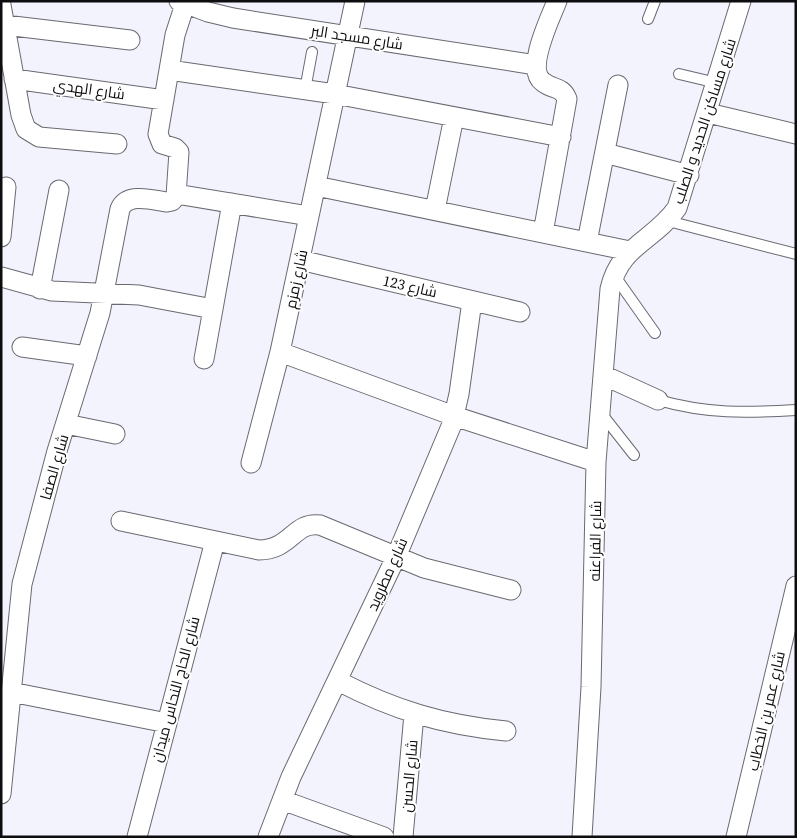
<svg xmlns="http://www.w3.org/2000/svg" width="797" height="838" font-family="'Source Serif 4',Cairo,serif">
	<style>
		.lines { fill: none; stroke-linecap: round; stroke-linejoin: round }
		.lane-casing { stroke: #696971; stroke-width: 12 }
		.street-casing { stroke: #696971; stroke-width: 21 }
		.lane { stroke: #fff; stroke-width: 10 }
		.street { stroke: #fff; stroke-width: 19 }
		.labels { text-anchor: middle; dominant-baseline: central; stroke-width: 4; stroke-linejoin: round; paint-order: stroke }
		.street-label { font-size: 15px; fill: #0d0d10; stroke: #fff }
	</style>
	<rect width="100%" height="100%" fill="#f2f3fc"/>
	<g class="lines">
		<g class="lane-casing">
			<path id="lane" d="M648 19 655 1
				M679 74 717 83
				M305 90 312 52
				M668 221 796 254
				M614 275 655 333
				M658 400C707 414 746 413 796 410
				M601 413 634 455"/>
		</g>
		<g class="street-casing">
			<path id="street" d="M179 1 208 12 233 18 536 65
				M1 5 21 115 26 129 39 137 117 144
				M5 25 130 40
				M169 70 335 94 561 137
				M14 79 164 100
				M708 113 796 134
				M605 153 689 175
				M316 186 630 251
				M176 194 309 216
				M435 210 454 117
				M543 233 567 99C562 86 553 90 543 82 525 69 550 19 557 1
				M1 237 6 187
				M587 242 618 85
				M300 260 520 312
				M1 277 52 291 139 295 213 309
				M40 289 59 190
				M22 347 87 356
				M280 352 454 416 596 462
				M204 359 232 203
				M603 375 658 400
				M66 424 115 434
				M251 463 280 352 355 1
				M121 521 259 550C291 550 294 521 320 525L424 568 511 590
				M338 681C394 710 443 725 506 731
				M11 692 167 723
				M1 794 22 584 57 451 100 313 120 209C127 192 153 200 167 202L172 201 176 196 179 152 175 148 162 144 158 134 175 35 186 1
				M282 800 384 837
				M137 837 215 541
				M268 837 291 777 396 557 452 424 459 394 472 301
				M403 837 414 714
				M582 837 591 687 596 462 610 289C620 245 654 241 677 208L741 1
				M736 837 796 586"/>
		</g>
		<use href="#lane" class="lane"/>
		<use href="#street" class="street"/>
	</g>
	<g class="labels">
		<g class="street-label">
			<text transform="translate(357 37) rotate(9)">شارع مسجد البر</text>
			<text transform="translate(89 89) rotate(8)">شارع الهدي</text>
			<text transform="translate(704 121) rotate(-72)">شارع مساكن الحديد و الصلب</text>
			<text transform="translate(296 279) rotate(-78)">شارع زمزم</text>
			<text transform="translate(410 286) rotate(13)">شارع 123</text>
			<text transform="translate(54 467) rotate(-74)">شارع الصفا</text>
			<text transform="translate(595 541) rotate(-89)">شارع الفراعنه</text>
			<text transform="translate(387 574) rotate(-66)">شارع مطرويد</text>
			<text transform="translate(175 689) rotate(-75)">شارع الحاج النحاس ميدان</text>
			<text transform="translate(766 711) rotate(-77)">شارع عمر بن الخطاب</text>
			<text transform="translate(409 776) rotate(-85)">شارع الحسن</text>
		</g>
	</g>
	<rect width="797" height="838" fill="none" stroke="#0d0d10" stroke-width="5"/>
</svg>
